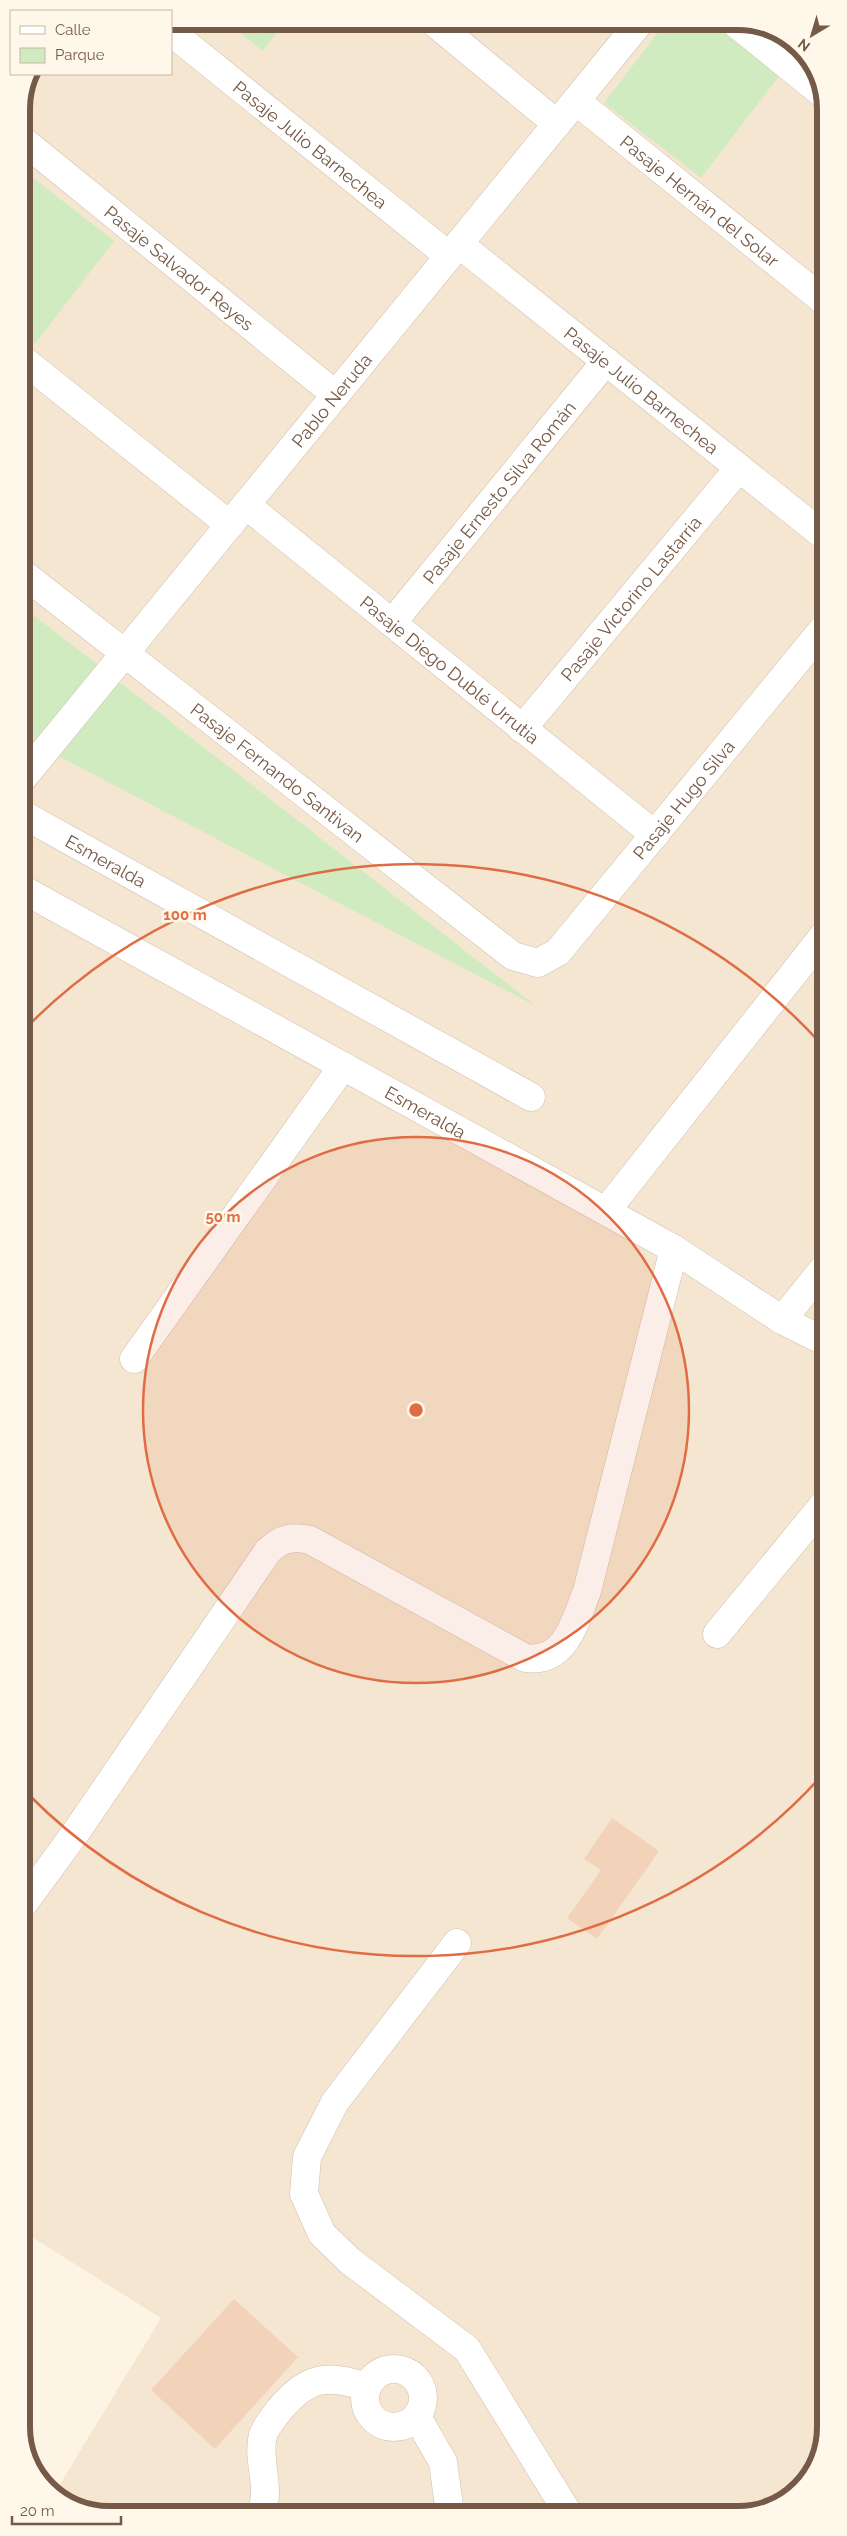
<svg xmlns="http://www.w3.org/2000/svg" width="847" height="2536" font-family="Raleway,sans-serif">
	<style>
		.residential { fill: #f5e6d1 }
		.green { fill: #d1ebc1 }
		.building { fill: #f3d2ba }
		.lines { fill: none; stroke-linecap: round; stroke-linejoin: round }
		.minor-casing { stroke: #d1beac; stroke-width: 29 }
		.minor { stroke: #fff; stroke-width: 28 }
		.ring { fill: none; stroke: #e06c44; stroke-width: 2.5 }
		.labels { text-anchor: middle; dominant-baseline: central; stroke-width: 5; stroke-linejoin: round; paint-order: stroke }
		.street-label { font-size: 18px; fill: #765a48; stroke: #fff7ea }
		.rim { fill: none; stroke: #765a48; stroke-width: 6 }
		.centre { fill: #e06c44; stroke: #fff7ea; stroke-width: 2.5 }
		.ring-label { font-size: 15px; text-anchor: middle; font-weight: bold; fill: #e06c44; stroke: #fff7ea; stroke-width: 5; stroke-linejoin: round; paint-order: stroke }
	</style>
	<rect width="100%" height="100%" fill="#fdf4e3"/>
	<path class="residential" d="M744 21 796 43 823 86 826 2428 808 2481 761 2512 103 2515 54 2494 161 2318 24 2232 21 103 35 74H171V27Z"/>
	<path class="green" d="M666 22H712L780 75 701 178 604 103Z
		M231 26H282L263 51Z
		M22 169 114 241 35 344 22 334Z
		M22 606 536 1006 22 737Z"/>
	<path class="building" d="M612 1818 659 1851 597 1939 567 1918 601 1870 584 1859Z
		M234 2299 298 2357 215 2449 151 2390Z"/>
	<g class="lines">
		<g class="minor-casing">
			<g id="minor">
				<path d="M734 22 823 94"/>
				<path d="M436 24 557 124"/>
				<path id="s1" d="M171 32 449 256"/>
				<path id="s2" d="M576 101 823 300"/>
				<path id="s3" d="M21 139 336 395"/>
				<path id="s4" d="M459 244 823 535"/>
				<path d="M22 359 230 525"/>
				<path id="s5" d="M246 505 655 835"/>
				<path id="s6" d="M22 573 513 956 538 963 558 952 824 628"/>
				<path id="s7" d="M392 623 606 361"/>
				<path id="s8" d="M522 729 739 468"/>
				<path id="s9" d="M22 779 640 22"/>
				<path id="s10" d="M22 814 531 1097"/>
				<path id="s11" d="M22 889 674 1249 782 1320 824 1341"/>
				<path d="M606 1211 824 935"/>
				<path d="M782 1320 824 1268"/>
				<path d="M134 1359 343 1066"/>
				<path d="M717 1634 825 1503"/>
				<path d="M24 1903 76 1832 268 1551C282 1538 292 1536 310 1540L525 1658C566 1664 575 1621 587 1591L674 1249"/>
				<path d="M457 1943 335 2102 307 2157 304 2194 322 2234 350 2261 467 2349 568 2513"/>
				<circle cx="394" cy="2398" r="29"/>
				<path d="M417 2417 443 2462 450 2513"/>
				<path d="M260 2514C273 2490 256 2461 263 2435 266 2426 274 2417 280 2409 308 2376 327 2374 367 2387"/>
			</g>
		</g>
		<use href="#minor" class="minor"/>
	</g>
	<circle cx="416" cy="1410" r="273" fill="#e06c44" fill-opacity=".12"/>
	<g class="ring">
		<circle cx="416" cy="1410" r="273"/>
		<path d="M825 1772A546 546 0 0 1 27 1793M23 1031A546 546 0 0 1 822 1045"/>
	</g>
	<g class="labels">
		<g class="street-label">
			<text stroke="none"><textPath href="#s1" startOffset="179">Pasaje Julio Barnechea</textPath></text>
			<text stroke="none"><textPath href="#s2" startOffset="159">Pasaje Hernán del Solar</textPath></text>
			<text stroke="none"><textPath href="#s3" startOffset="204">Pasaje Salvador Reyes</textPath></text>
			<text stroke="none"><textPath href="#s4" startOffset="234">Pasaje Julio Barnechea</textPath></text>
			<text stroke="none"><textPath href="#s9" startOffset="489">Pablo Neruda</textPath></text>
			<text stroke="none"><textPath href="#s7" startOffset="169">Pasaje Ernesto Silva Román</textPath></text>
			<text stroke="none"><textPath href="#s8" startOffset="170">Pasaje Victorino Lastarria</textPath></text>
			<text stroke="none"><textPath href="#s5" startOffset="262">Pasaje Diego Dublé Urrutia</textPath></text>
			<text stroke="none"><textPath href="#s6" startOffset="324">Pasaje Fernando Santivan</textPath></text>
			<text stroke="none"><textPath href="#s6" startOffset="869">Pasaje Hugo Silva</textPath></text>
			<text stroke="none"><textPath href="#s10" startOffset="96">Esmeralda</textPath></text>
			<text stroke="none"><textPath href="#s11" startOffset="461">Esmeralda</textPath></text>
		</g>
	</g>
	<path d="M0 0H847V2536H0ZM109 30H738A79 79 0 0 1 817 109V2427A79 79 0 0 1 738 2506H109A79 79 0 0 1 30 2427V109A79 79 0 0 1 109 30Z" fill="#fff7ea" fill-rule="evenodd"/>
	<path class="rim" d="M109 30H738A79 79 0 0 1 817 109V2427A79 79 0 0 1 738 2506H109A79 79 0 0 1 30 2427V109A79 79 0 0 1 109 30Z"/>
	<circle cx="416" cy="1410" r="8" class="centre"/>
	<g class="ring-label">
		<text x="185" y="920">100 m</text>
		<text x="223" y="1222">50 m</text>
	</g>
	<rect x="10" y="10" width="162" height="65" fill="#fff7ea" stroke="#c8b8a9"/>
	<rect x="20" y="26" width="25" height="8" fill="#ffffff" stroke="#c8b8a9"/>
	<text x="55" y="35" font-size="15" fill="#765a48">Calle</text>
	<rect x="20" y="48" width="25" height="15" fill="#d1ebc1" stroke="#c8b8a9"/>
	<text x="55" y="60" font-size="15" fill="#765a48">Parque</text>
	<g transform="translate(812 35) rotate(218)" stroke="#fff7ea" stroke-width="4" paint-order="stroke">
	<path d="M0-4L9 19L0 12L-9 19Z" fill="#765a48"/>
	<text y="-8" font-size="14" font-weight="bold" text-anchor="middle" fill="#765a48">N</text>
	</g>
	<path d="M12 2516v8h109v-8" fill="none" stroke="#765a48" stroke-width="2.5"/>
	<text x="20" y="2516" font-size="15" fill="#765a48" stroke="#fff7ea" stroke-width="4" paint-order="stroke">20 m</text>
</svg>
